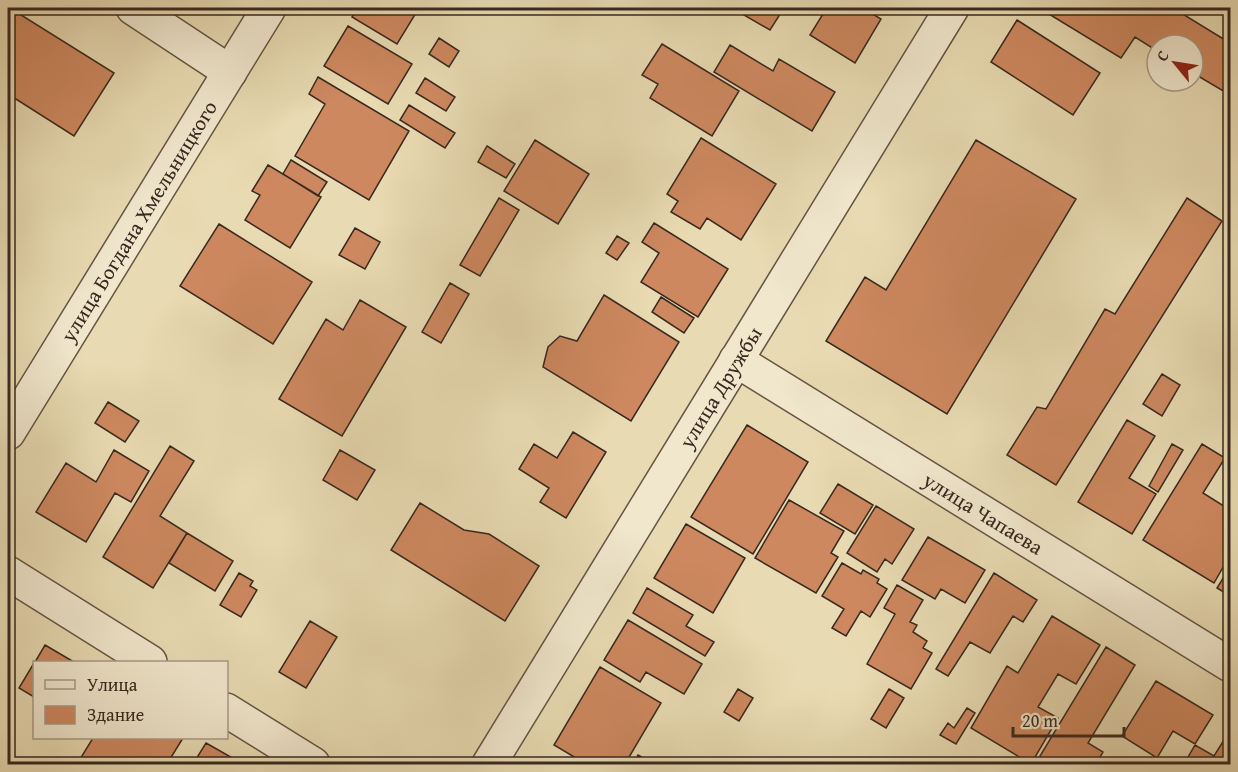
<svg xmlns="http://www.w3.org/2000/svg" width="1238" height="772" font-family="'Gentium Book Plus',serif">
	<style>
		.building { fill: #cd885f; stroke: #392920; stroke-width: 1.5 }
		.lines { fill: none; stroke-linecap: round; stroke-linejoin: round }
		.minor-casing { stroke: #655544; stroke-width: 36 }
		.minor { stroke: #f0e7cd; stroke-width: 33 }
		.labels { text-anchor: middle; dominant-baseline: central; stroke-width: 5; stroke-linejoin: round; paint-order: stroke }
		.street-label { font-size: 21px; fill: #392920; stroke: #f0e7cd }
	</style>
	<rect width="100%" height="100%" fill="#e8dab2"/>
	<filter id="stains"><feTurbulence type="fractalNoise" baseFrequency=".00333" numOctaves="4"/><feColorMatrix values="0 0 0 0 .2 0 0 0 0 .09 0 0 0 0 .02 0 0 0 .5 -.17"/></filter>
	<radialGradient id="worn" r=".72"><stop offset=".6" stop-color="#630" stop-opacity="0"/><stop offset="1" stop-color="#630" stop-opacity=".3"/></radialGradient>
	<path class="building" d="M8 8H10L114 73 74 136 8 94Z
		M358 8H419L397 44 352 17Z
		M732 8H784L770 30Z
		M813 8H863L881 19 855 63 810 35 823 14Z
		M1039 8H1173L1230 43V95L1193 73V45H1157V51L1135 37 1121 58Z
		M1017 20 1100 73 1073 115 991 62Z
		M348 26 412 64 388 104 324 66Z
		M439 38 459 51 449 67 429 54Z
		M662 44 739 91 712 136 650 98 658 84 642 75Z
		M730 45 773 71 779 59 835 92 812 131 714 72Z
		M318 77 409 131 369 200 295 156 325 104 309 94Z
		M425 78 455 97 446 111 416 93Z
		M409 105 455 133 445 148 400 120Z
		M701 138 776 184 741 240 707 218 700 229 671 212 678 201 667 194Z
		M535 140 589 174 558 224 504 191Z
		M976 140 1076 199 947 414 826 341 865 277 886 290Z
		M487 146 515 164 506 178 478 162Z
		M291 160 327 182 318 196 283 174Z
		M268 165 321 197 290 248 245 220 260 195 252 191Z
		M499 198 519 210 480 276 460 265Z
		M1187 198 1222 221 1056 485 1007 455 1037 407 1046 409 1105 309 1115 314Z
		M654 223 728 269 698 317 641 282 659 253 642 242Z
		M219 224 312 282 273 344 180 286Z
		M355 228 380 242 365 269 339 255Z
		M617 236 629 243 617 260 606 253Z
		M450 283 469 294 441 343 422 332Z
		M604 295 679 342 631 421 543 367 548 347 560 336 577 341Z
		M661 297 694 318 684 333 652 312Z
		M360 300 406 327 342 436 279 399 326 319 343 330Z
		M1162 374 1180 385 1162 416 1143 404Z
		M108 402 139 421 125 442 95 423Z
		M1127 420 1155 436 1129 478 1156 494 1132 534 1078 502Z
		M747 425 808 462 753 554 691 517Z
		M573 432 606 452 566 518 540 502 549 488 519 469 534 444 557 458Z
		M1172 444 1183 450 1158 492 1149 486Z
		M1202 444 1225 458 1203 493 1230 510V555L1214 583 1143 540Z
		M170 446 194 461 160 516 187 533 153 588 103 557Z
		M114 450 149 471 131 502 115 493 86 542 36 512 66 463 96 482Z
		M340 450 375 470 357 500 323 480Z
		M838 484 873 505 855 534 820 513Z
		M789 500 844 531 831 553 838 557 816 593 755 558Z
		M420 503 464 530 489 534 539 566 505 621 391 550Z
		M876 506 914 529 892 564 885 559 877 572 847 553Z
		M686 524 745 558 713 613 654 578Z
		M187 533 233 561 215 591 169 563Z
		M928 537 985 570 965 603 941 589 935 599 902 580Z
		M842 563 861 574 863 570 879 579 877 583 887 589 870 617 861 611 846 636 832 628 844 609 822 596Z
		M1230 567V596L1217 588Z
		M239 573 253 581 250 586 257 590 241 617 220 605Z
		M994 573 1037 600 1023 622 1013 616 990 653 970 642 948 676 936 669Z
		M897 585 923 600 910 622 917 625 913 632 927 641 923 648 932 653 911 689 867 664 895 614 884 608Z
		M647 588 693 615 686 626 714 642 705 656 633 613Z
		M1052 616 1100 645 1076 684 1058 674 1038 707 1058 718 1031 764 971 728 1007 666 1018 673Z
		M628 620 702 664 684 694 646 672 640 682 604 660Z
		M310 621 337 637 306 688 279 672Z
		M45 645 74 662H35Z
		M1106 647 1135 665 1088 743 1103 752 1096 764H1042L1037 761Z
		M34 663V697L19 688Z
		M600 667 661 703 625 764H586L554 745Z
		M1156 681 1213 715 1195 744 1173 731 1157 758 1122 736Z
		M738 689 753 698 739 721 724 712Z
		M889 689 904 698 886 728 871 719Z
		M967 708 975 713 956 744 940 735 948 723 954 728Z
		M1229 732 1230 733V764H1184L1195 745 1214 756Z
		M93 738H183L167 764H77Z
		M206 743 243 764H193Z
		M638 755 654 764H633Z"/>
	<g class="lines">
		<g class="minor-casing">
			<g id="minor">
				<path d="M133 8 230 72"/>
				<path id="s1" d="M736 360 1230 665"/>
				<path id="s2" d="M8 433 269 8"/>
				<path d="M8 573 150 662"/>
				<path d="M226 710 313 764"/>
				<path id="s3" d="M489 764 952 8"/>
			</g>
		</g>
		<use href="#minor" class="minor"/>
	</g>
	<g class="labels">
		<g class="street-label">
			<text stroke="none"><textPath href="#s2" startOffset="249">улица Богдана Хмельницкого</textPath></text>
			<text stroke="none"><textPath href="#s3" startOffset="442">улица Дружбы</textPath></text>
			<text stroke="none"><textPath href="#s1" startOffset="291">улица Чапаева</textPath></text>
		</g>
	</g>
	<rect width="1238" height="772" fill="none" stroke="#e8dab2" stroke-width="30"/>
	<rect x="9" y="9" width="1220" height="754" fill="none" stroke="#392920" stroke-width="3"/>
	<rect x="15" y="15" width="1208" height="742" fill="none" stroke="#392920" stroke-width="1.5"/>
	<rect x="33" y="661" width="195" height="78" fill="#f0e7cd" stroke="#a79b88" stroke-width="1.5"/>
	<rect x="45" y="680" width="30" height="9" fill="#f0e7cd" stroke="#a79b88" stroke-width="1.5"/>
	<text x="87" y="691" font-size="18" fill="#392920">Улица</text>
	<rect x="45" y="706" width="30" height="18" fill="#cd885f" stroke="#a79b88" stroke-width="1.5"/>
	<text x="87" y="721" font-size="18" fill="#392920">Здание</text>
	<g transform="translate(1175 63) rotate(300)"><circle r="28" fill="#f0e7cd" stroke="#a79b88" stroke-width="1.5"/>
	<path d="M0-4.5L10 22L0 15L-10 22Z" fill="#8f2418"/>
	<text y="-9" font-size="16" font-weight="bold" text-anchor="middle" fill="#392920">С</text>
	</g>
	<path d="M1013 727v9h111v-9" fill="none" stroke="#392920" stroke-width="3"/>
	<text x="1022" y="727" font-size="18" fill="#392920" stroke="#f0e7cd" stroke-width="4.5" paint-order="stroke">20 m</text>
	<rect width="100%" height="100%" filter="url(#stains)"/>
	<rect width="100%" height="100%" fill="url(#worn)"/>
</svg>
